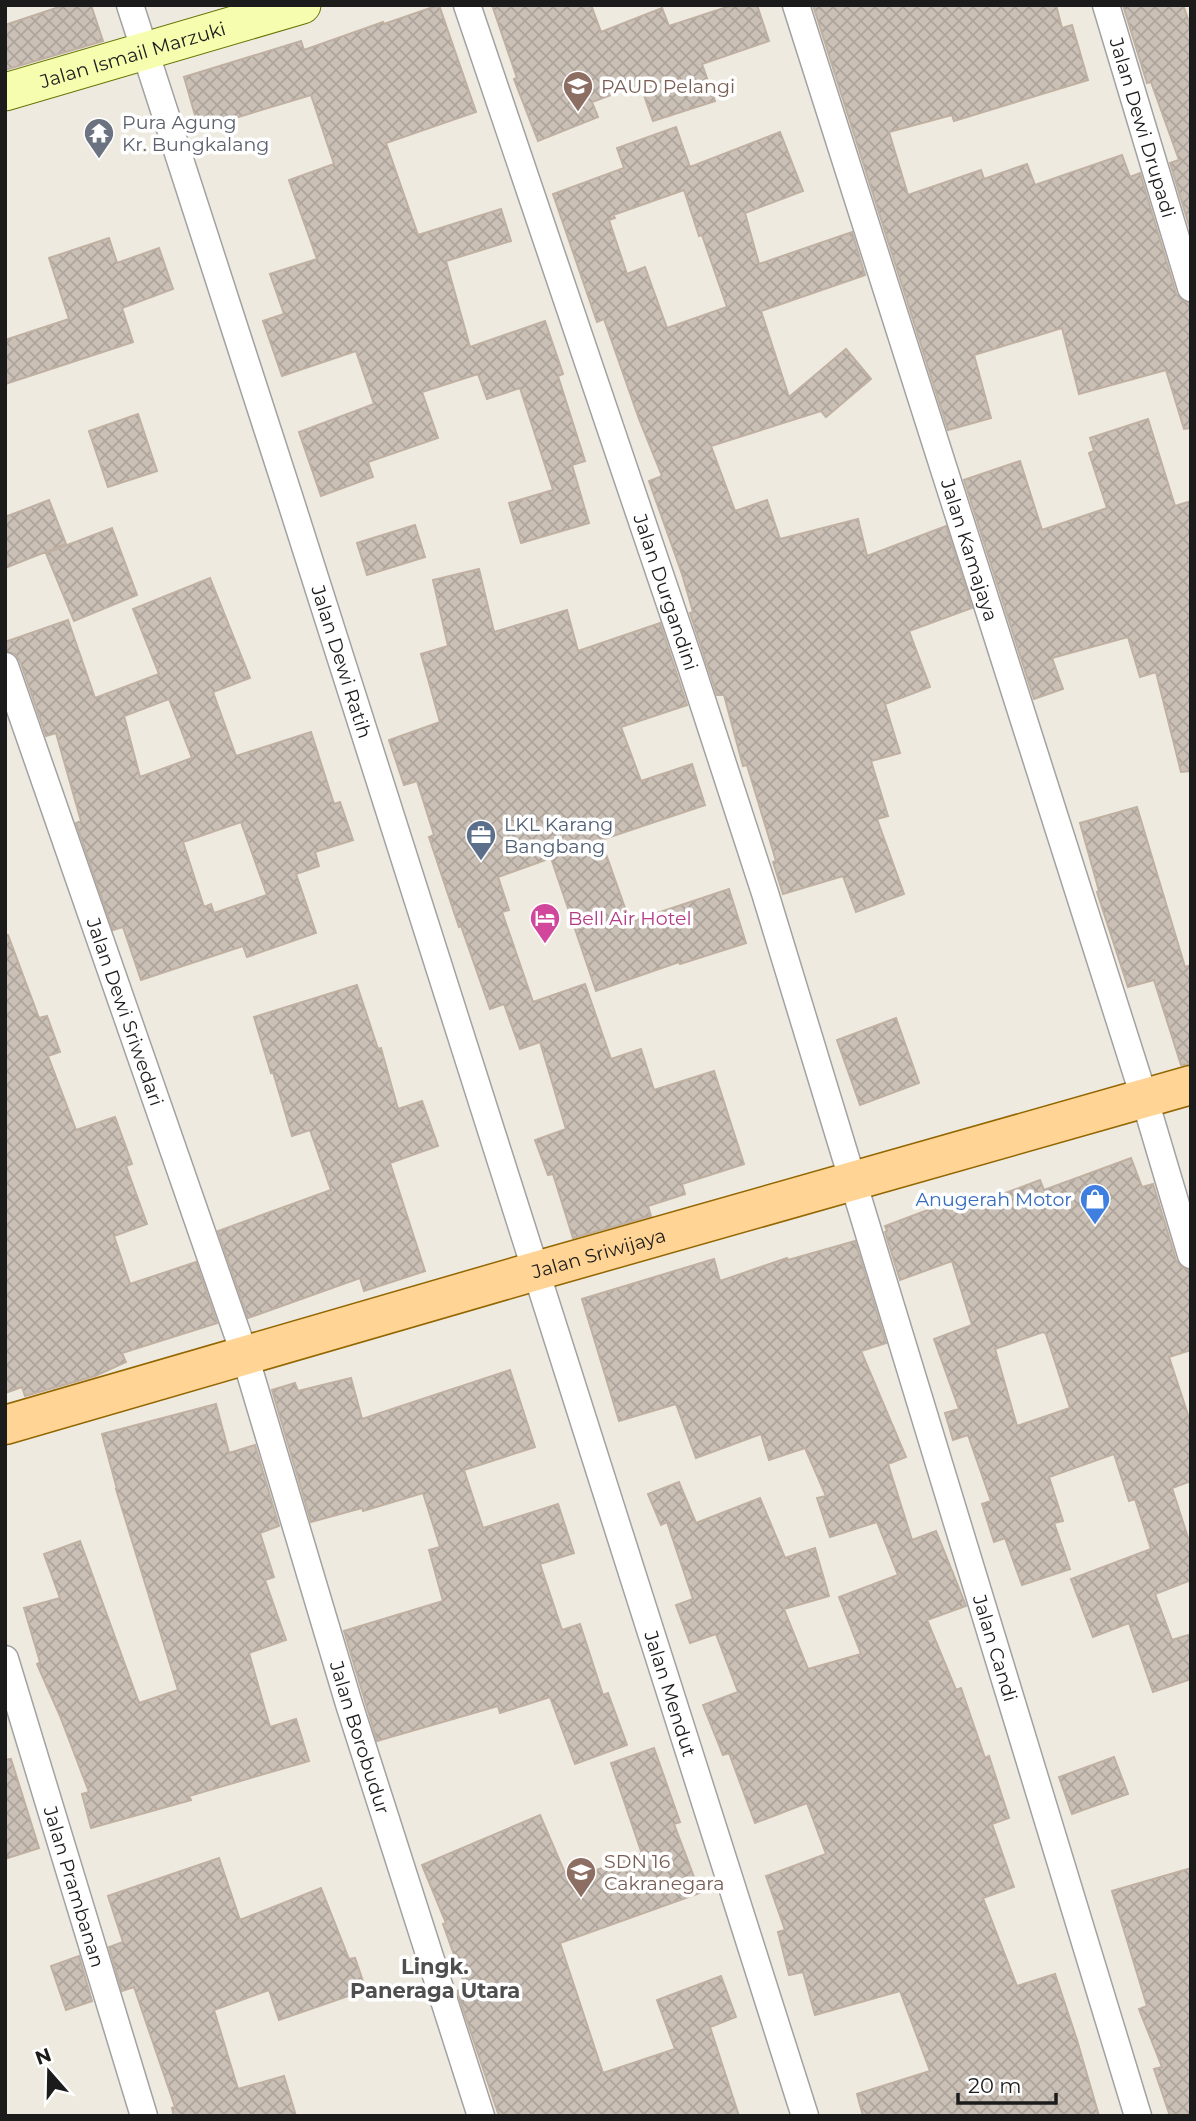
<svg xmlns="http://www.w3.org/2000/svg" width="1196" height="2121" font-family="Montserrat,sans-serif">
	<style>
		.building { fill: url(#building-cross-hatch); stroke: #c0b0a2; stroke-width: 2; fill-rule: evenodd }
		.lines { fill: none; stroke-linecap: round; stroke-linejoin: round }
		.street-casing { stroke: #a2a2a2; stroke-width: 29 }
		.secondary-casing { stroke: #657500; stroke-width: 39 }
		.primary-casing { stroke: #936600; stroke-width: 41 }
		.street { stroke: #fff; stroke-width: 26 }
		.secondary { stroke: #f7fdaf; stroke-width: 37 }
		.primary { stroke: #ffd494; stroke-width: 38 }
		.labels { text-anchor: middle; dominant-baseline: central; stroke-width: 7; stroke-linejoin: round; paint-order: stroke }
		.street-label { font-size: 19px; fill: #1b1b1b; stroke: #fff }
		.education-label { font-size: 19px; fill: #785e54; stroke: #fff; text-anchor: start }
		.worship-label { font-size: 19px; fill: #5b616d; stroke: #fff; text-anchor: start }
		.service-label { font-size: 19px; fill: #4e5e75; stroke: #fff; text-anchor: start }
		.hotel-label { font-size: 19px; fill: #b23c85; stroke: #fff; text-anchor: start }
		.shop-label { font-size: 19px; fill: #366cbe; stroke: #fff; text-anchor: end }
		.neighbourhood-label { font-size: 21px; font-weight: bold; fill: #4e4e4e; stroke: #fff }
	</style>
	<defs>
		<pattern id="building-cross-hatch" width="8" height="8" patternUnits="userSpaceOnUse" patternTransform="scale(1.75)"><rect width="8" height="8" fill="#cac0b6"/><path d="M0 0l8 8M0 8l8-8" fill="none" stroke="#ada49c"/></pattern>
	</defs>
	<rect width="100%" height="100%" fill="#eeeae0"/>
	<path class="building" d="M65 5H91L103 41 5 70V25Z
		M439 5 476 112 386 143 418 235 501 209 511 241 446 261 470 347 545 321 563 374 558 376 585 461 572 465 589 523 521 543 509 503 553 490 520 388 487 399 478 374 422 392 438 438 368 462 373 477 321 496 299 432 374 404 356 351 282 376 263 321 284 314 270 274 317 259 289 180 334 164 311 95 199 129 184 77 301 41 304 50 383 22 384 24Z
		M492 5H591L601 32 662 8 669 26 733 5H757L769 41 702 64 715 101 653 121 640 84 592 102 598 117 538 141 514 79 517 78Z
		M813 5H1056L1062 28 1072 25 1088 80 954 121 952 115 889 132 908 195 981 170 984 179 1027 164 1035 185 1122 155 1130 177 1140 173 1176 293 1181 300 1191 303V428L1184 429 1166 370 1079 394 1062 328 974 355 991 418 948 430Z
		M1123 5H1183L1191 27V232L1170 163 1179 160 1151 82 1147 83Z
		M676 127 690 167 780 132 803 191 745 213 759 264 852 232 865 275 761 311 789 397 846 349 871 379 826 417 821 411 711 446 735 511 767 500 780 539 858 519 867 556 946 526 972 608 909 631 930 687 885 704 900 753 871 761 888 816 877 819 904 894 856 912 843 876 783 894 773 862 776 861 747 765 743 766 724 695H717L690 613 693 612 682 574 649 481 662 476 639 419 604 319 597 322 553 194 624 168 617 148ZM684 190 699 236 702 235 727 307 667 328 645 267 627 274 609 220 615 218 613 215Z
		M109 238 117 263 159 248 173 289 122 308 133 342 5 384V340L69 319 49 258Z
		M138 414 157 471 108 487 89 431Z
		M1148 419 1175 506 1191 501V771L1181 772 1156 672 1140 677 1128 637 1052 658 1063 689 1034 699 964 480 1020 461 1042 530 1107 508 1089 453 1094 451 1090 438Z
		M49 500 66 544 5 568V517Z
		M415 525 425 557 367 575 357 543Z
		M112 528 137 595 74 621 46 553Z
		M479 569 494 632 567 610 578 651 660 623 687 705 621 727 641 781 692 764 705 805 601 840 630 922 729 889 746 943 680 964 679 962 596 991 551 858 498 877 509 910 502 912 533 1002 585 984 611 1059 641 1049 654 1090 714 1071 744 1164 682 1184 685 1194 648 1206 651 1216 573 1238 553 1174 548 1175 535 1140 566 1129 540 1042 520 1049 504 1004 490 1009 461 926 459 927 429 837 434 835 417 781 404 785 389 740 440 722 421 654 448 646 433 580Z
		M210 578 250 678 213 692 236 756 311 732 334 804 340 802 353 840 315 852 319 866 296 874 316 933 247 957 243 946 141 980 123 927 113 930 76 823 81 821 56 733 46 736 20 661 15 654 5 651V642L68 620 95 698 159 674 133 609ZM169 699 192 758 140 777 124 716ZM241 822 267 895 214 913 211 904 204 907 183 842Z
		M1137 807 1185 967 1191 965V1064L1181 1065 1154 980 1128 987 1097 892 1099 891 1080 823Z
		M5 935H8L39 1018 47 1016 60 1052 48 1056 76 1130 115 1117 132 1164 126 1166 147 1224 114 1236 130 1284 196 1262 217 1323 122 1353 126 1362 95 1376 25 1396 22 1387 5 1393Z
		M357 985 378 1049 381 1048 398 1109 422 1101 438 1146 390 1163 425 1271 364 1291 360 1278 248 1318 218 1231 331 1190 310 1130 292 1136 273 1072 271 1073 254 1017Z
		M896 1018 919 1083 860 1105 837 1040Z
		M1131 1158 1142 1187 1153 1184 1176 1260 1181 1267 1191 1270V1350L1169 1357 1191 1424V1481L1172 1488 1191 1547V1580L1155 1594 1172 1640 1191 1634V1679L1153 1692 1129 1623 1093 1637 1071 1579 1151 1549 1135 1499 1129 1501 1114 1454 1049 1477 1063 1521 1054 1523 1070 1569 1022 1585 1005 1538 994 1542 982 1504 991 1501 968 1435 953 1440 945 1413 959 1409 934 1339 972 1325 952 1261 900 1280 885 1232 887 1231 885 1226 954 1200 957 1211 1040 1180 1044 1190ZM1043 1332 1046 1334 1070 1408 1017 1426 995 1349Z
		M855 1241 886 1343 861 1351 906 1457 888 1464 912 1540 936 1531 966 1606 927 1620 956 1690 961 1688 985 1758 989 1756 1009 1818 992 1824 1014 1887 983 1898 1017 1986 1055 1974 1077 2040 1099 2116H863L857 2094 930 2071 900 1991 815 2015 803 1972 789 1975 778 1932 785 1930 766 1876 826 1854 807 1803 755 1823 729 1753 723 1755 703 1705 738 1692 716 1634 690 1643 676 1605 693 1599 667 1522 661 1525 648 1494 679 1482 696 1523 760 1498 785 1558 815 1548 829 1596 784 1609 808 1669 861 1654 839 1597 898 1575 877 1522 830 1537 817 1498 826 1496 805 1448 769 1460 761 1434 696 1458 676 1404 619 1421 582 1299 714 1259 720 1281 787 1258 788 1260Z
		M510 1370 535 1447 464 1470 483 1528 558 1504 574 1553 540 1564 562 1630 580 1624 603 1695 608 1693 627 1745 575 1764 550 1697 500 1713 498 1706 377 1741 344 1631 443 1601 429 1550 440 1547 423 1493 363 1511 362 1508 311 1522 272 1390 295 1383 298 1391 351 1378 362 1419Z
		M216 1404 229 1453 255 1445 279 1526 260 1533 274 1577 265 1580 286 1640 249 1653 270 1727 296 1719 309 1761 189 1796 191 1800 91 1828 82 1794 89 1792 60 1716 37 1664 40 1662 24 1608 60 1598 44 1554 80 1541 139 1703 178 1690 116 1489H117L102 1434Z
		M654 1748 680 1822 674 1824 700 1893 560 1943 603 2073 675 2049 657 2000 721 1976 736 2017 710 2027 739 2116H499L457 1991 466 1988 443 1924 446 1923 422 1865 540 1815 568 1880 642 1854 611 1763Z
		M1114 1757 1128 1794 1072 1814 1059 1777Z
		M11 1759 39 1848 5 1859V1760Z
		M219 1858 240 1920 321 1888 349 1959 355 1958 366 1990 279 2020 269 1990 214 2010 238 2089 284 2076 296 2116H174L172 2108 175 2107 134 1987 122 1991 109 1947 123 1942 108 1896Z
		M1191 1868V2116H1170L1154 2069 1162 2067 1139 2009 1147 2006 1112 1891Z
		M79 1956 92 2001 66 2010 51 1966Z"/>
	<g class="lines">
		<g class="street-casing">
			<g id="street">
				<path id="s1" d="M130 5 289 496 805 2116"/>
				<path id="s2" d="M467 5 690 663 765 893 1138 2116"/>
				<path id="s3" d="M796 5 1144 1097 1191 1255"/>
				<path id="s4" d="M1106 5 1191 288"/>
				<path id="s5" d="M5 666 245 1356 349 1704 481 2116"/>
				<path id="s6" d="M5 1659 144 2116"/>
			</g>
		</g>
		<g class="secondary-casing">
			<g id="secondary">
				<path id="s7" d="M5 92 302 5"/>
			</g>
		</g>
		<g class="primary-casing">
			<g id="primary">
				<path id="s8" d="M5 1425 536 1271 1191 1085"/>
			</g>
		</g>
		<use href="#street" class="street"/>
		<use href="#secondary" class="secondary"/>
		<use href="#primary" class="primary"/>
	</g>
	<defs>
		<g id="school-pin" transform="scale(1.575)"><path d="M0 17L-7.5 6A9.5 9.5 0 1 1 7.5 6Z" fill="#8d6e63" stroke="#fff"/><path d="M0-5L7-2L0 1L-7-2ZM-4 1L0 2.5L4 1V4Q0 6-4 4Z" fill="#fff"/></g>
		<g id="temple-pin" transform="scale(1.575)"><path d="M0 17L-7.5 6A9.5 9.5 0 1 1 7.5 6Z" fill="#6b7280" stroke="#fff"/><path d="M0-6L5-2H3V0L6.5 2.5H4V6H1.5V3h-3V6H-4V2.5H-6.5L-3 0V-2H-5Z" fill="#fff"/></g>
		<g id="office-pin" transform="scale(1.575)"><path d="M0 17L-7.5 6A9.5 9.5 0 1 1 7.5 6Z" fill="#5c6f8a" stroke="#fff"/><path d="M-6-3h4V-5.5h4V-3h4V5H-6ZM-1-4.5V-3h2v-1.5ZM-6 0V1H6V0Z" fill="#fff"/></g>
		<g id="hotel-pin" transform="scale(1.575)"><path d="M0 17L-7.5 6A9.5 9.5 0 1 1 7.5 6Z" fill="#d1479c" stroke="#fff"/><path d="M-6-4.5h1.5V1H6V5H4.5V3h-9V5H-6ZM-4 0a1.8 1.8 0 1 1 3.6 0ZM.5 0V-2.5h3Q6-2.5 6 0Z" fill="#fff"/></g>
		<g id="shop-pin" transform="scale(1.575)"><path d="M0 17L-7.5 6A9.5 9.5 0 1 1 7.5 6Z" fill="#3f7fe0" stroke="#fff"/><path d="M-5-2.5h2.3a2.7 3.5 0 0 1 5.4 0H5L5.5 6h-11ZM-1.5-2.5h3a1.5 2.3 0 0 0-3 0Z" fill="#fff"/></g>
	</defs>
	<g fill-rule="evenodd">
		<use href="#school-pin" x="578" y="86"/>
		<use href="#temple-pin" x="99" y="133"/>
		<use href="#office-pin" x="481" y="835"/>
		<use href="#hotel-pin" x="545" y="918"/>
		<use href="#shop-pin" x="1095" y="1199"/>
		<use href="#school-pin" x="581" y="1872"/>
	</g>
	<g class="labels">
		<g class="street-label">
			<text stroke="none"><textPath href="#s7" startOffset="133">Jalan Ismail Marzuki</textPath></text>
			<text stroke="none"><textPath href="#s4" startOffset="128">Jalan Dewi Drupadi</textPath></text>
			<text stroke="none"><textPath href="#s3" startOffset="572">Jalan Kamajaya</textPath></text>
			<text stroke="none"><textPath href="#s2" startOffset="620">Jalan Durgandini</textPath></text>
			<text stroke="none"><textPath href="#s1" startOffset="690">Jalan Dewi Ratih</textPath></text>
			<text stroke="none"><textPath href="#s5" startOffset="366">Jalan Dewi Sriwedari</textPath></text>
			<text stroke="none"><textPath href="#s8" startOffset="618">Jalan Sriwijaya</textPath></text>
			<text stroke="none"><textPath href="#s2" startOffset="1726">Jalan Candi</textPath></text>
			<text stroke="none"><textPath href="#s1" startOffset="1773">Jalan Mendut</textPath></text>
			<text stroke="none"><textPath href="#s5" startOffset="1129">Jalan Borobudur</textPath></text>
			<text stroke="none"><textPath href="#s6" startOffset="238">Jalan Prambanan</textPath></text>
		</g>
		<g class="education-label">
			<text x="601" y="86">PAUD Pelangi</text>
			<text x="604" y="1861">SDN 16<tspan x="604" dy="22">Cakranegara</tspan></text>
		</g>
		<g class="worship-label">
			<text x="122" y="122">Pura Agung<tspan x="122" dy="22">Kr. Bungkalang</tspan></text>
		</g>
		<g class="service-label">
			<text x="504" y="824">LKL Karang<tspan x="504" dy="22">Bangbang</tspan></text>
		</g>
		<g class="hotel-label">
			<text x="568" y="918">Bell Air Hotel</text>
		</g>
		<g class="shop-label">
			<text x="1072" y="1199">Anugerah Motor</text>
		</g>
		<g class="neighbourhood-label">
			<text x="435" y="1966">Lingk.<tspan x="435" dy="24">Paneraga Utara</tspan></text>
		</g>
	</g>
	<rect width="1196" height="2121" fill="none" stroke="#1b1b1b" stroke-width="14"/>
	<g transform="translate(49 2072) rotate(340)" stroke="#ffffff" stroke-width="5" paint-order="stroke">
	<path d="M0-5L12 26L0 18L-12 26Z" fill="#1b1b1b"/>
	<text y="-10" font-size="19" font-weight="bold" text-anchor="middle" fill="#1b1b1b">N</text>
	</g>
	<path d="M958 2093v10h98v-10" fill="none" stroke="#1b1b1b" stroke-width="3.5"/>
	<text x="968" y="2093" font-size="21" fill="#1b1b1b" stroke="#ffffff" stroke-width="5" paint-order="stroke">20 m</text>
</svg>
